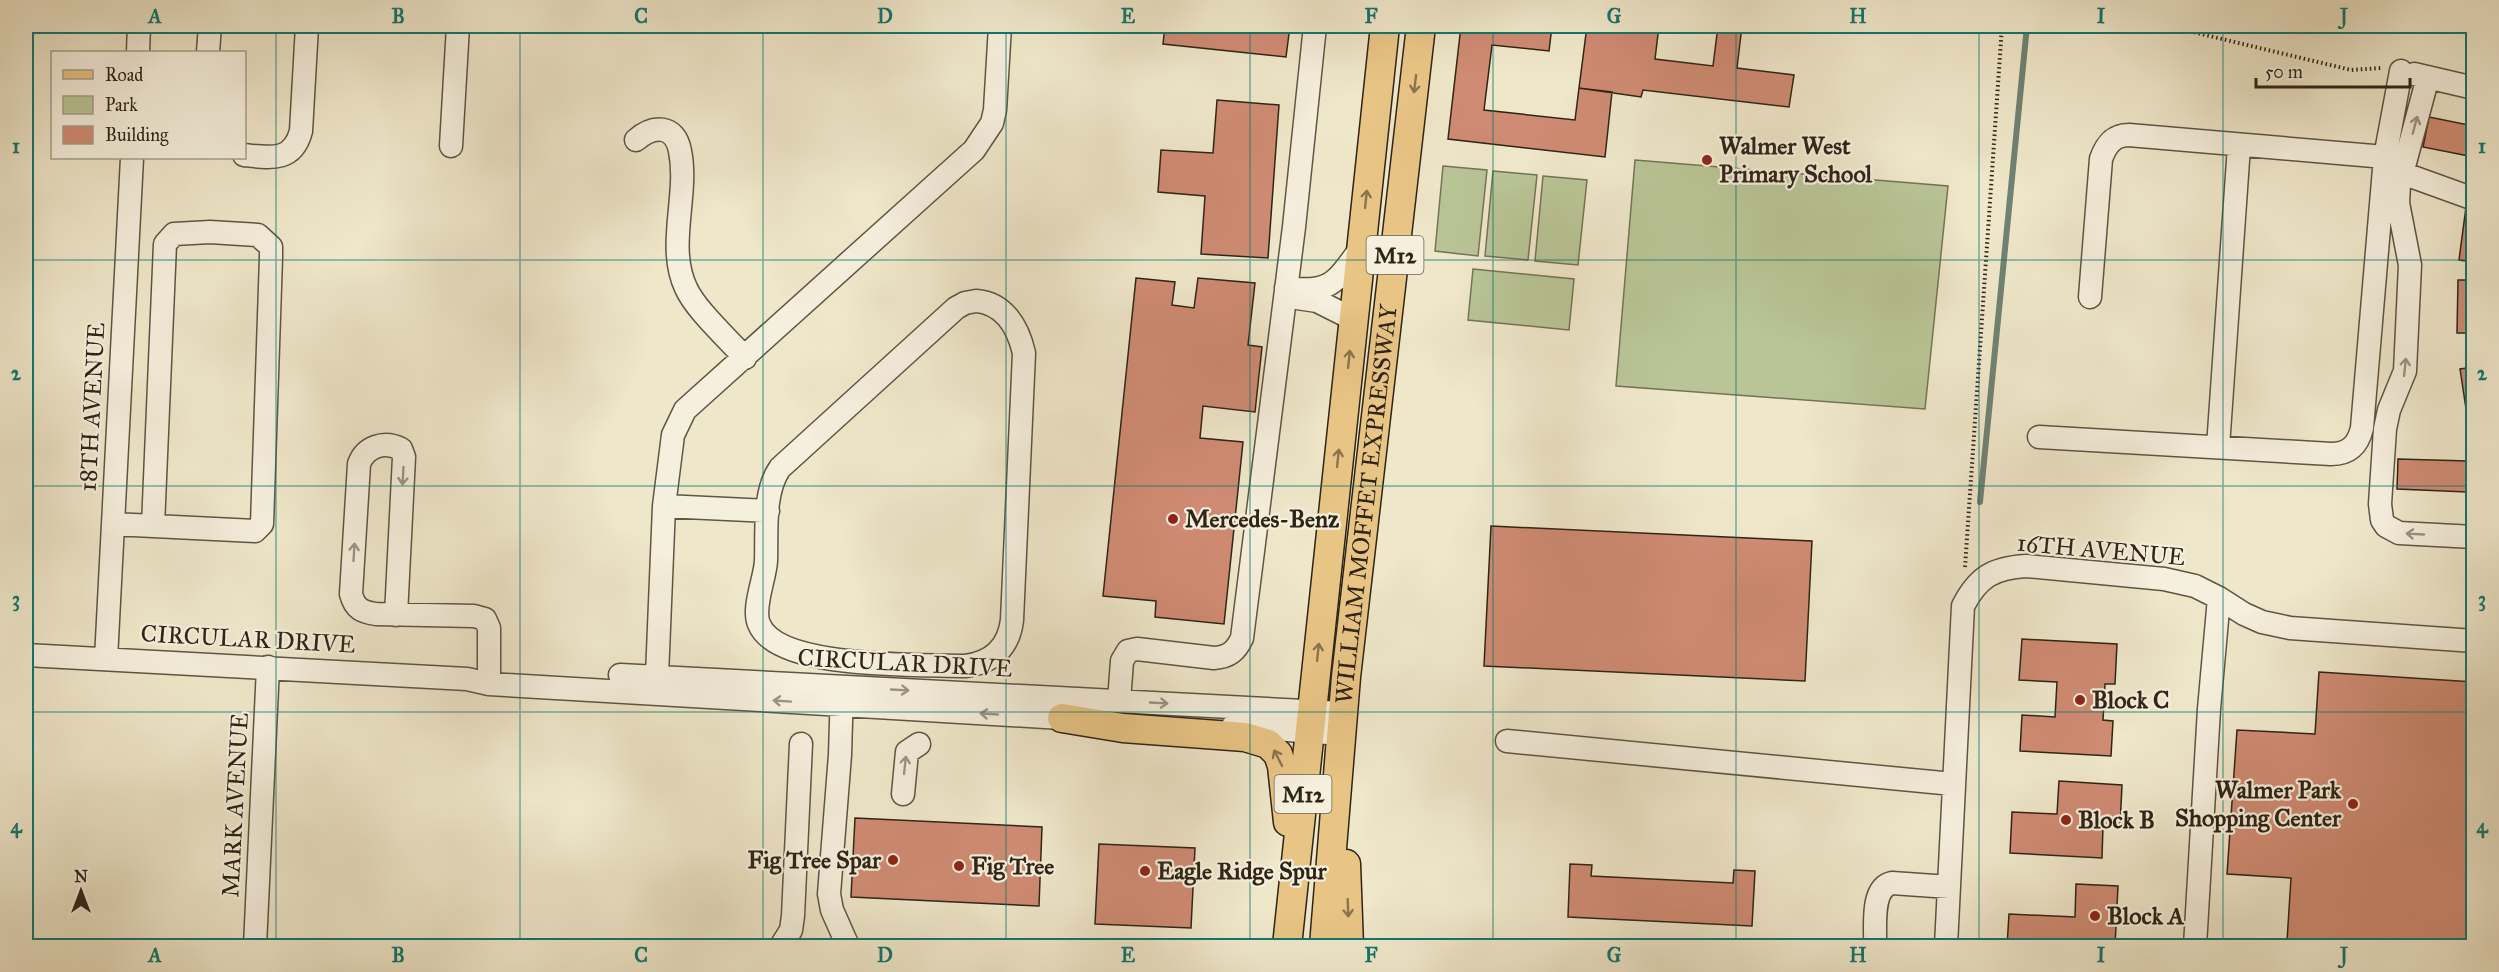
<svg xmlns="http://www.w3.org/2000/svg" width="2499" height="972" font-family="'IM FELL Great Primer',serif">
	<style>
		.park { fill: #b9c597; stroke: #747456; stroke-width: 1.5 }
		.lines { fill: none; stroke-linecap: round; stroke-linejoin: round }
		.stream { stroke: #6f8273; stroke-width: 6 }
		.building { fill: #cf8b73; stroke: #2e2416; stroke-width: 1.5 }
		.minor-casing { stroke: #5e5543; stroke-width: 25 }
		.major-casing { stroke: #2e2416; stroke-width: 31 }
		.path { stroke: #2e2416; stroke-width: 4; stroke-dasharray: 1.5 3; stroke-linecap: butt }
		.minor { stroke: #f5efdd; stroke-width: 22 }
		.major { stroke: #e8c485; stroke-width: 28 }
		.oneway { stroke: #8b744e }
		.oneway2 { stroke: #9b9483 }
		.grid { fill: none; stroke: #0f766e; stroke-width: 1.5; stroke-opacity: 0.55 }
		.poi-dot { fill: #8f2418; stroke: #f5efdd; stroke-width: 2 }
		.labels { text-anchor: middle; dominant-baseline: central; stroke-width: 4.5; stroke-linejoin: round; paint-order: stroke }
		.shield { fill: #f5efdd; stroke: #6a6152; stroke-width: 1.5 }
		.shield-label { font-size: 22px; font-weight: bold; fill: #2e2416 }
		.poi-label { font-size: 24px; font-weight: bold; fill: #2e2416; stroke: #f5efdd; text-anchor: start }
		.street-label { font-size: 24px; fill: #2e2416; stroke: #f5efdd }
		.neatline { fill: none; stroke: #0f766e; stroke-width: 2 }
		.grid-label { font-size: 20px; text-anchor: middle; font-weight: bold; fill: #0f766e }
	</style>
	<rect width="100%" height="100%" fill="#efe7ca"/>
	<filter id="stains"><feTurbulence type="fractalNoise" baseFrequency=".00333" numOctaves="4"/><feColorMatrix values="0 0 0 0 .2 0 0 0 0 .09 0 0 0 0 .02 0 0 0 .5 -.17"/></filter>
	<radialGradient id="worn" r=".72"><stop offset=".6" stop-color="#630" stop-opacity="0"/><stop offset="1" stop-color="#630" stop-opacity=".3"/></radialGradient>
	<path class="park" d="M1635 160 1948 186 1925 409 1616 386Z
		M1443 166 1487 170 1478 256 1435 251Z
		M1493 171 1537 175 1528 260 1485 256Z
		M1543 176 1587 180 1578 265 1535 261Z
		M1473 269 1574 279 1569 330 1468 320Z"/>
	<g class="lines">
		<path class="stream" d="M1980 502 2027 26"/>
	</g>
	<path class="building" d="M1165 26H1290L1286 57 1163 44Z
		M1461 26H1552L1549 51 1492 45 1484 110 1575 120 1579 88 1612 92 1605 157 1448 139Z
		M1587 26H1659L1655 59 1713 66 1718 26H1742L1737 68 1794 75 1789 107 1643 90 1641 97 1579 88Z
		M1217 100 1279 105 1268 258 1201 254 1205 196 1158 192 1161 150 1213 153Z
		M2429 117 2474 126V157L2423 147Z
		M2466 207 2474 208V262L2459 260Z
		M1136 278 1175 282 1172 305 1194 308 1198 278 1255 283 1248 345 1262 347 1255 412 1203 406 1200 438 1243 442 1224 624 1155 617 1156 601 1103 596Z
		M2458 280H2474V333H2457Z
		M2474 367V421L2468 422 2460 369Z
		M2398 459 2468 461 2467 492 2397 489Z
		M1491 526 1812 541 1805 681 1484 666Z
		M2022 639 2117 644 2115 684H2105L2103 720 2113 721 2111 756 2020 751 2022 715 2055 717 2057 682 2019 680Z
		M2319 672 2474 682V946H2282V941H2287L2291 878 2227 874 2237 730 2315 734Z
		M2059 781 2122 785 2120 826H2103L2102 858 2010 853 2012 812 2057 814Z
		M855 818 1042 827 1039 906 851 897Z
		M1099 844 1195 848 1191 928 1095 924Z
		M1570 864 1592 865 1591 876 1733 883 1734 870 1755 871 1752 926 1568 917Z
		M2076 884 2118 886 2115 946H2007L2009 914 2075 917Z
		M1568 939 1587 940V946H1567Z"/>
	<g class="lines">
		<g class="minor-casing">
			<path id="minor" d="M138 52 139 26
				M208 52 210 26
				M2414 74 2474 88
				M2428 77 2399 185 2398 203 2410 265 2405 371 2389 410 2385 429 2380 504 2382 520 2386 526 2399 533 2474 537
				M636 140C653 125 675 124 680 151 689 195 666 246 686 288 695 309 729 340 745 358
				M451 146 458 26
				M244 155C271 158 293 162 301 131L307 26
				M2402 173 2474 199
				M1286 288C1331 294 1336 282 1361 248
				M2090 297 2101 159C2106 145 2113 135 2129 135L2385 157 2401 71
				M1297 298 1317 301 1353 319
				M976 301C1004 303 1018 327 1024 353L1012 620C1009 647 992 663 965 666 920 664 777 670 759 624 752 608 765 579 766 561 767 532 763 492 780 468L956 308 965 303Z
				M2039 437 2331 454C2349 454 2358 445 2362 428L2385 157
				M2218 447 2239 146
				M664 506 768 511
				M113 524C160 526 207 529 255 531L262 524 271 257V247L258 235 210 232 174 234 165 244 153 526
				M396 615 404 457 401 449C384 440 365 447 359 464L351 594C355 609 362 612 376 614L474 616 485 619 489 628V684
				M26 655 467 679 489 684 1078 719
				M106 659 132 158
				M620 675 1343 713
				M657 676 664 506 673 435 685 410 974 150 992 123 995 110 1000 26
				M842 689 840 755 829 894 832 910 848 946
				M1119 701 1122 661 1128 651 1137 649 1214 658C1229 657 1236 651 1242 638L1294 227 1315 26
				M1233 726 1341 734
				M1507 741 1953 784
				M903 794 907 752 919 744
				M255 946 268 667
				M781 946 791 930 793 916 801 744
				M1875 946C1876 928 1870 888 1892 883L1949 887
				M1946 946 1963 606C1978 577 1993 568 2026 566L2164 579 2195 586 2219 598 2244 614 2262 622 2290 628 2474 641
				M2195 946 2209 709 2219 598"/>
		</g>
		<g class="major-casing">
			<g id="major">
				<path d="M1062 718 1123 728 1245 737 1268 744 1278 754 1282 766 1288 822"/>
				<path d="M1346 864 1349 946"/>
				<path d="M1287 946 1385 26"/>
				<path id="s1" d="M1324 946 1346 677 1421 26"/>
			</g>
		</g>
		<path class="path" d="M2168 26 2351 70 2381 68
			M1965 567 2002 26"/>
		<use href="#minor" class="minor"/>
		<use href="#major" class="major"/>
	</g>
	<defs><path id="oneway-shaft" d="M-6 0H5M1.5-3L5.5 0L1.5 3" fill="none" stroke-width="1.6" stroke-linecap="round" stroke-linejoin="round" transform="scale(1.5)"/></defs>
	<g class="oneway">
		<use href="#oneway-shaft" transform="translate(1415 84) rotate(97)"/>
		<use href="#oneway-shaft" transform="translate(1366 199) rotate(-84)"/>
		<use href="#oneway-shaft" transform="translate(1349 359) rotate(-84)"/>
		<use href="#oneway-shaft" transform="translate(1338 458) rotate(-84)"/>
		<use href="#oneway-shaft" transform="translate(1318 652) rotate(-84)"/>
		<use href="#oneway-shaft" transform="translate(1278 758) rotate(-117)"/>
		<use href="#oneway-shaft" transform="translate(1348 908) rotate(88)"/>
	</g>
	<g class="oneway2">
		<use href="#oneway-shaft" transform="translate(2415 125) rotate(-75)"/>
		<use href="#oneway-shaft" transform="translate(2405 367) rotate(-84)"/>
		<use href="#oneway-shaft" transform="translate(403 476) rotate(93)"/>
		<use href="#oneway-shaft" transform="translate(2415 534) rotate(-177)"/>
		<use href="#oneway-shaft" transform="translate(354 552) rotate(-87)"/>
		<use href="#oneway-shaft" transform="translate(900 690) rotate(3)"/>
		<use href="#oneway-shaft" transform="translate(782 701) rotate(-176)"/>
		<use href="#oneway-shaft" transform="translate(1159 703) rotate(3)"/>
		<use href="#oneway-shaft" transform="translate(989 714) rotate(-177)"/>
		<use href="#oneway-shaft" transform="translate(905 765) rotate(-84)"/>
	</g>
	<path class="grid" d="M276 26V946M520 26V946M763 26V946M1006 26V946M1250 26V946M1493 26V946M1736 26V946M1979 26V946M2223 26V946M26 260H2474M26 486H2474M26 712H2474"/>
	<g class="poi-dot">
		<circle cx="1707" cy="160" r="6"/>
		<circle cx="1173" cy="519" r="6"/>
		<circle cx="2080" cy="700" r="6"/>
		<circle cx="2353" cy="804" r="6"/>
		<circle cx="2066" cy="820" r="6"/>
		<circle cx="893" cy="860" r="6"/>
		<circle cx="959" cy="866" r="6"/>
		<circle cx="1145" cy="871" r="6"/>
		<circle cx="2095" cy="916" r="6"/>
	</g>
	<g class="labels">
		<g class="shield">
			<rect x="1366.5" y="236" width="57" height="38" rx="4.5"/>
			<rect x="1274.5" y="775" width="57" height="38" rx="4.5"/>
		</g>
		<g class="shield-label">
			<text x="1395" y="255">M12</text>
			<text x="1303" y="794">M12</text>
		</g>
		<g class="poi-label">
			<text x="1719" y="146">Walmer West<tspan x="1719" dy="28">Primary School</tspan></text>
			<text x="1185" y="519">Mercedes-Benz</text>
			<text x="2092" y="700">Block C</text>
			<text x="2341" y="790" text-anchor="end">Walmer Park<tspan x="2341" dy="28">Shopping Center</tspan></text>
			<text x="2078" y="820">Block B</text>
			<text x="881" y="860" text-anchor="end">Fig Tree Spar</text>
			<text x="971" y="866">Fig Tree</text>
			<text x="1157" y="871">Eagle Ridge Spur</text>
			<text x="2107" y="916">Block A</text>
		</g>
		<g class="street-label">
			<text transform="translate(92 407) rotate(-87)">18TH AVENUE</text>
			<text stroke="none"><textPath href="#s1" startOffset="444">WILLIAM MOFFET EXPRESSWAY</textPath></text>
			<text transform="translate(2101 550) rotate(5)">16TH AVENUE</text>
			<text transform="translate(248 639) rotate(3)">CIRCULAR DRIVE</text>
			<text transform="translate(905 663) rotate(3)">CIRCULAR DRIVE</text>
			<text transform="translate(235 805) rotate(-87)">MARK AVENUE</text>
		</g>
	</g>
	<rect width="2499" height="972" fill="none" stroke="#efe7ca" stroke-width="66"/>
	<rect x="51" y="51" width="195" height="108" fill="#f5efdd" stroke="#a59e8d" stroke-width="1.5"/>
	<rect x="63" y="70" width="30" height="9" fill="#e8c485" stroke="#a59e8d" stroke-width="1.5"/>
	<text x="105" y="81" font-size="18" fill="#2e2416">Road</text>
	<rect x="63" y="96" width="30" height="18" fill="#b9c597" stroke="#a59e8d" stroke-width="1.5"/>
	<text x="105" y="111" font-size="18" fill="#2e2416">Park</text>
	<rect x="63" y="126" width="30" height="18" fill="#cf8b73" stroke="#a59e8d" stroke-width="1.5"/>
	<text x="105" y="141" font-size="18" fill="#2e2416">Building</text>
	<g transform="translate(81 891)" stroke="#f5efdd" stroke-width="4.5" paint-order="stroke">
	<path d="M0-4.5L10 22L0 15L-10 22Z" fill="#2e2416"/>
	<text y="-9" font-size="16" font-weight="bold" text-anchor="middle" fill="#2e2416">N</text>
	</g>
	<path d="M2256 78v9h154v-9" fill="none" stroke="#2e2416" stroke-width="3"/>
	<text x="2265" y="78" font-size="18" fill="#2e2416" stroke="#f5efdd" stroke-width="4.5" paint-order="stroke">50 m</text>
	<rect x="33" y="33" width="2433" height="906" class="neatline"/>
	<g class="grid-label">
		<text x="155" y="23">A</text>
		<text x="398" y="23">B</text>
		<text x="641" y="23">C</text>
		<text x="885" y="23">D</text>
		<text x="1128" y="23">E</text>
		<text x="1371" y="23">F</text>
		<text x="1614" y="23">G</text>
		<text x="1858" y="23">H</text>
		<text x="2101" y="23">I</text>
		<text x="2344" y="23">J</text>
		<text x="16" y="153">1</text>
		<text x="2482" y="153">1</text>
		<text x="16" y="380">2</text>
		<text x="2482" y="380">2</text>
		<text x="16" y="606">3</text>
		<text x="2482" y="606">3</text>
		<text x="16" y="833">4</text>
		<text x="2482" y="833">4</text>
		<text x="155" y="962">A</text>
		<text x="398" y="962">B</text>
		<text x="641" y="962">C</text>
		<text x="885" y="962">D</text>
		<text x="1128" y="962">E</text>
		<text x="1371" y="962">F</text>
		<text x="1614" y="962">G</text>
		<text x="1858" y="962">H</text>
		<text x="2101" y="962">I</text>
		<text x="2344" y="962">J</text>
	</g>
	<rect width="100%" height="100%" filter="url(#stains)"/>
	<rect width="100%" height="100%" fill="url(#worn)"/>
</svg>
